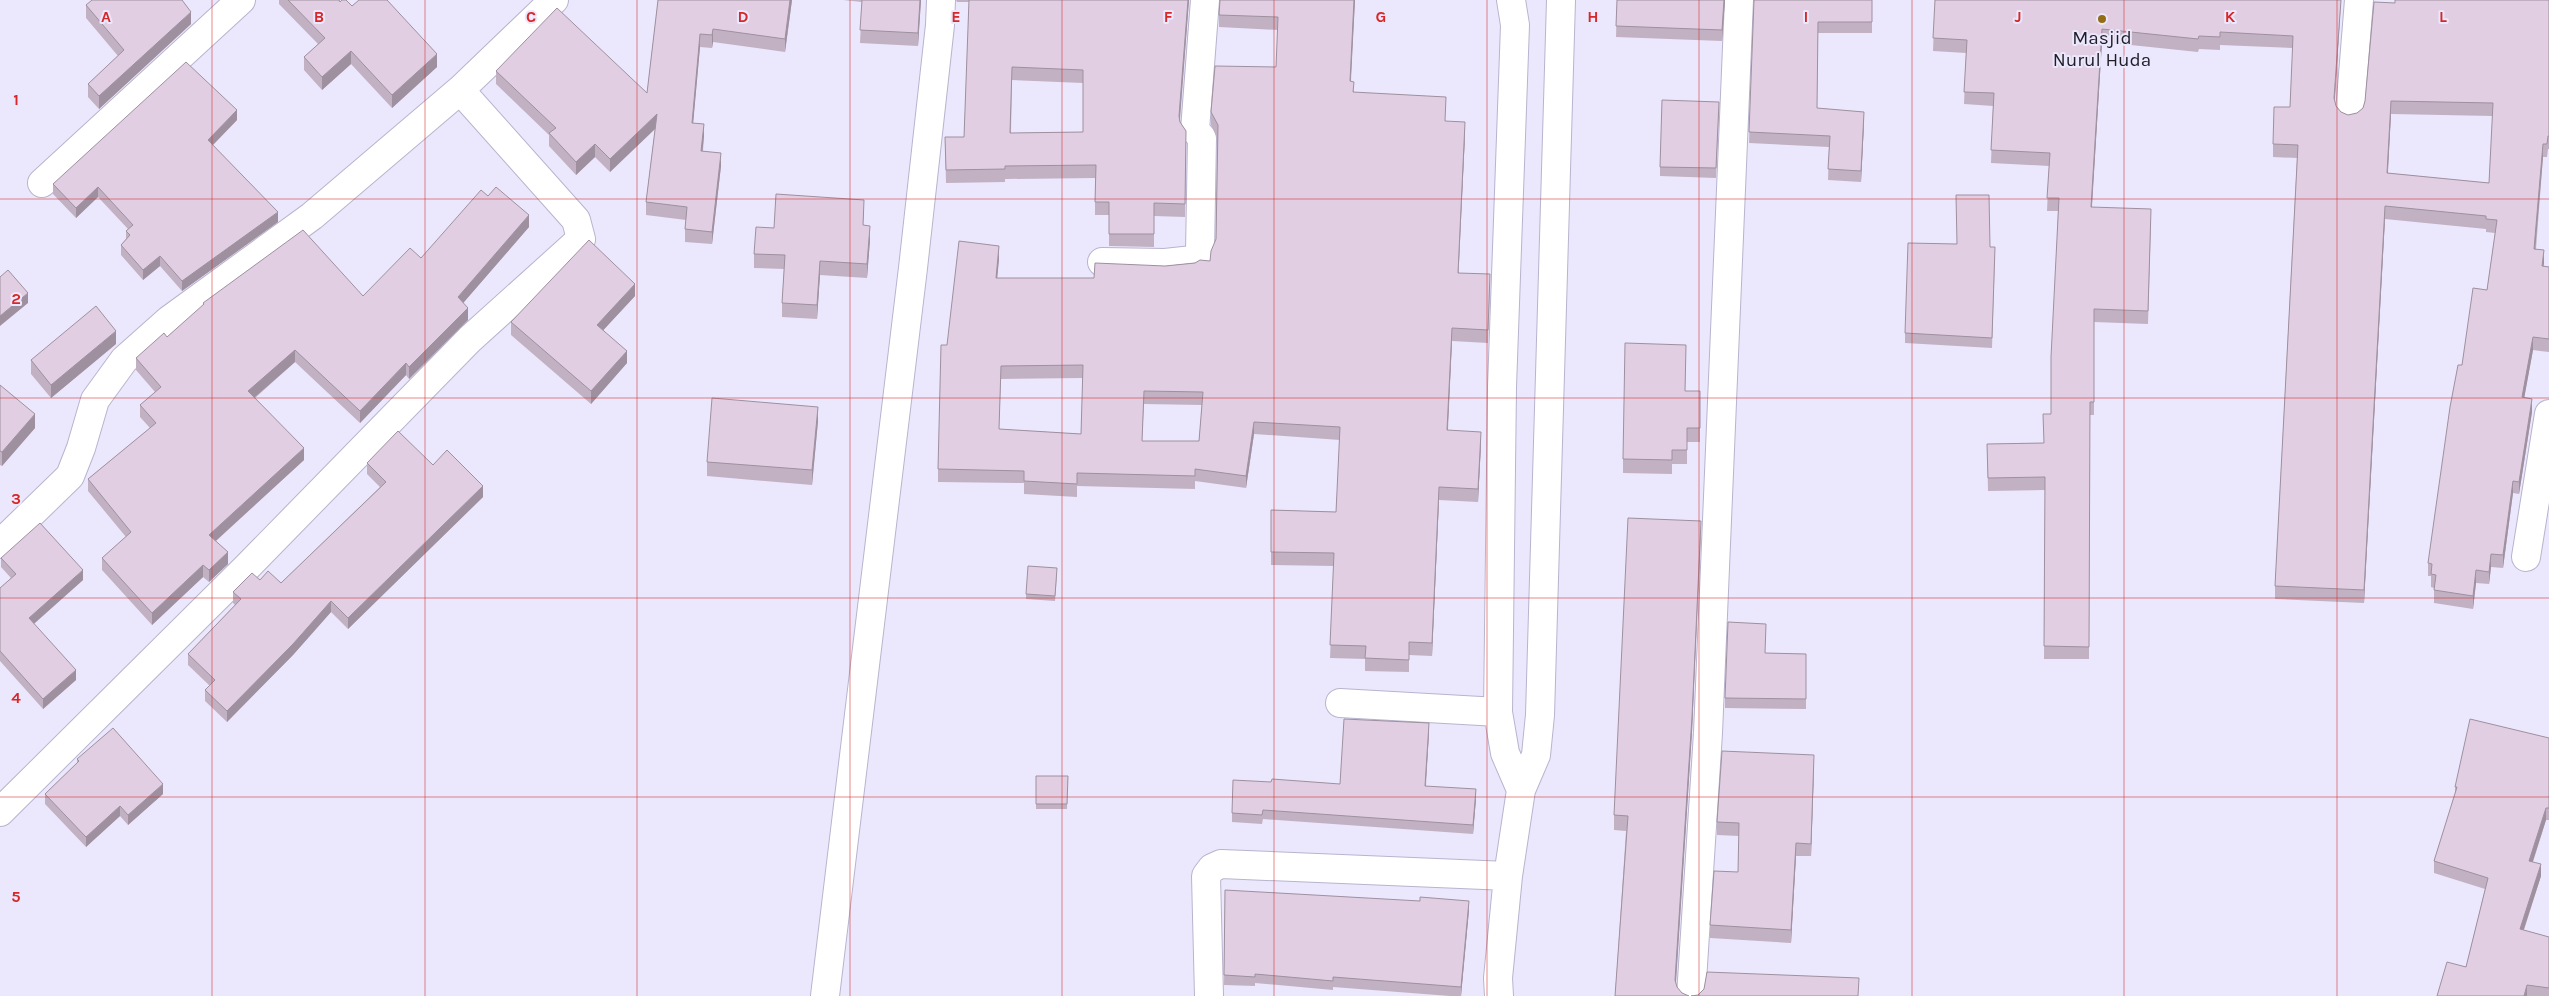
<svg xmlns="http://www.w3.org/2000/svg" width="2549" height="996" font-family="Karla,sans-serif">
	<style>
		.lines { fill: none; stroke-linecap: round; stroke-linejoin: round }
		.minor-casing { stroke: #b8b4ce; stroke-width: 30 }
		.minor { stroke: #fff; stroke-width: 28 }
		.wall { fill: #c2b1c3; fill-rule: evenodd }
		.shaded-wall { fill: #9e909f }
		.building { fill: #e1cee3; stroke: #9e909f; fill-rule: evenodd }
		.grid { fill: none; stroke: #d62828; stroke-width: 1; stroke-opacity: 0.55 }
		.poi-dot { fill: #916e15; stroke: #ebe8fd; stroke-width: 2 }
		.labels { text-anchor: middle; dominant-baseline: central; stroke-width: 4; stroke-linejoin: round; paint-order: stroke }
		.poi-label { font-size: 19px; fill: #1f1e27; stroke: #ebe8fd }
		.grid-label { font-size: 16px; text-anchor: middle; font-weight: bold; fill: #d62828; stroke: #ebe8fd; stroke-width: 4; stroke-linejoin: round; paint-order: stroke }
	</style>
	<rect width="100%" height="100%" fill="#ebe8fd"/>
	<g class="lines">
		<g class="minor-casing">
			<path id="minor" d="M1511 0 1515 25 1502 387 1498 712 1505 753 1521 790
				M2350 112 2359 0
				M42 183 241 0
				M1102 262 1165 263 1193 260 1200 252 1202 138 1195 130 1205 0
				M0 544 70 476 81 448 95 400 124 360 169 320 312 216 460 90
				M2526 557 2549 414
				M1340 703 1498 712
				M0 812 247 567 470 339 581 239 576 220 460 90 554 0
				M825 996 913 268 940 25 941 0
				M1209 996 1206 876 1212 868 1221 864 1508 876
				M1499 996 1498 978 1508 876 1521 790 1536 755 1540 715 1561 0
				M1691 996 1708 733 1739 0"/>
		</g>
		<use href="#minor" class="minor"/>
	</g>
	<path class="wall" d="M279 0H339L340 2 352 6 437 67 392 108 351 64 322 90 304 70V57L318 44 279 4Z
		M658 0H792L785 52 713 42 712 48 700 47 693 123 704 136 703 151 721 166 712 244 685 242V229L686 220 646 215V202L655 129 610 172 595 157 576 175 549 146V135L496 84V71L647 93Z
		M843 0H921L918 46 860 43 862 2Z
		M956 0H1189L1180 121V122L1186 131 1185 217 1154 216V247L1109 246V215H1095V178L1005 179V182L946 183 945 137H964L969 2H957ZM1012 80 1083 83V132L1011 133Z
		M1355 0 1351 81 1354 92 1445 121 1465 135 1458 273 1490 287 1488 343 1452 341 1448 430 1481 444 1478 502 1439 500 1432 656 1409 655V672L1365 671V659L1330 658 1334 566 1271 565V510L1336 512 1340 440 1254 434 1246 488 1195 481V489L1077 486V497L1024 494V483L938 482V469L947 345 999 259 997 278H1094L1165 266 1210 261 1216 239 1217 138 1211 125V112L1276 67 1278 30 1219 27V15ZM1083 378 1081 434 999 429 1001 379ZM1144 404 1202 405 1199 441H1142Z
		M1617 0H1725L1722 41 1616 37Z
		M1754 0H1872V33H1818L1817 108 1864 123 1861 182 1828 180 1829 147 1749 143Z
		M1935 0H2341L2335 101 2336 106 2341 112 2348 115 2357 113 2363 108 2395 3 2549 0V149H2548L2547 157H2543L2536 249 2544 263 2543 266 2549 267V352L2533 350 2524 398 2532 412 2519 494 2513 493 2503 568 2491 567 2489 584 2476 583 2473 609 2434 603V588L2431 587V576H2428V563L2462 365 2487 290 2495 233 2486 232V229L2385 219 2364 603 2275 599V586L2297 158 2273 157V144L2290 107 2293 48 2220 45V50L2199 49 2198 52 2102 42 2092 207 2151 222 2148 324 2094 322V415H2090L2089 659H2044L2045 490 1988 491 1987 444 2044 443 2051 414 2058 211H2047L2049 166 1991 163 1993 106 1964 104 1966 53 1933 51ZM2391 114 2493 116 2489 183 2388 173Z
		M86 5 191 24 99 109 88 97V84L118 56 86 18Z
		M1719 112 1716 178 1660 176V167Z
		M237 120 213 145 278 222 182 291 160 266 143 280 121 255V245L126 239V231L128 229 98 197 76 218 53 194V184Z
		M488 196 529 227 463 303 468 320 409 379 406 375 360 423 295 362 255 398 304 460 216 541 228 564 209 582 203 577 152 625 102 570V558L126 537 88 491V479L150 428 140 417V405L155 392 136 370V358L167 337 203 306V303L363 296 421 258Z
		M864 214 863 225 870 240 867 278 820 275 817 319 782 317V303L784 269 754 268V254L774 228Z
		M1990 247 1995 257 1992 348 1905 343V333Z
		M635 296 603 330 627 363 591 404 511 335V322Z
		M116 344 51 398 31 374V360Z
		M1686 359 1685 391H1700V442H1687V464H1672V474L1623 473V459Z
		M0 385 35 428 2 466 0 465Z
		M818 421 812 485 707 476V462Z
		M367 463 433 465 483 497 348 629 331 612 293 655 227 722 205 701V690L210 686 188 665V654L235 605 233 603V592L260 580 281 583 380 487 367 474Z
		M1701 536 1692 732 1676 984 1615 996 1626 831 1614 830V815Z
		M1 558 83 580 34 624 76 680 43 709 0 661V588L11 578 1 567Z
		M1057 573 1055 601 1026 599V594Z
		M1765 653 1806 654V709L1725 708V698Z
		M1429 733 1426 786 1476 799 1473 834 1263 819 1262 824 1232 822V813L1340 784Z
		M2549 738V820H2546L2533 862 2541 876 2524 930 2549 937V996H2437L2466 967 2485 889 2434 873V861L2455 795V787Z
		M77 759 163 794 128 825 120 816 86 847 45 804V794L77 763Z
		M1814 767 1811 856H1796L1791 943 1710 938V925L1738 872 1739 836 1717 835V822Z
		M1036 776H1068L1067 809H1036Z
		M1225 890 1469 910 1461 996H1450L1333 987V990L1255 983V986L1224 985Z"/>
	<path class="shaded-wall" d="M790 0H792L785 52V39Z
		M920 0H921L918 46V33Z
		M1188 0H1189L1179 129V116Z
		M1354 0H1355L1350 94V81Z
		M1724 0H1725L1722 41V30Z
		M2341 0 2334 111V98Z
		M191 12V24L99 109V96Z
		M713 29V42L712 48V35Z
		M2102 29V42L2091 220V207Z
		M700 34V47L692 136V123Z
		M351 51V64L322 90V77Z
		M437 54V67L392 108V95Z
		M2391 101V114L2387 186V173Z
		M237 110V120L208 150V140Z
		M1864 112V123L1861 182V171Z
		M657 114V127L610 172V159Z
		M1465 122V135L1458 285V273Z
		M704 124V136L701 164V151Z
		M595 144V157L576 175V162Z
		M2543 144V157L2534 262V249Z
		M721 153V166L712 244V232Z
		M98 187V197L76 218V208Z
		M2385 206V219L2364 603V590Z
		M278 212V222L182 291V281Z
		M529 215V227L458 309V297Z
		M870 226V240L867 278V264Z
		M999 246V259L996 291V278Z
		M2544 250V263L2542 279V266Z
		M160 256V266L143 280V270Z
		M820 261V275L817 319V305Z
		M635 284V296L597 337V325Z
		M28 293V303L0 326V316Z
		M468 308V320L409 379V367Z
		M1452 328V341L1447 443V430Z
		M116 331V344L51 398V385Z
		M2533 337V350L2522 410V397Z
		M295 350V362L248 403V391Z
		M627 351V363L591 404V391Z
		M406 363V375L360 423V411Z
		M2532 399V412L2519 494V482Z
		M818 407V421L812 485V470Z
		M35 414V428L2 466V452Z
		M1254 422V434L1246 488V476Z
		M1481 432V444L1478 502V489Z
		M304 448V460L209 547V535Z
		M2513 481V493L2503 568V555Z
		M483 486V497L348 629V618Z
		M1439 487V500L1432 656V643Z
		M1701 521 1692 732 1675 995V980Z
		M228 552V564L209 582V570Z
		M2491 554V567L2489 584V572Z
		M203 565V577L152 625V613Z
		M83 570V580L29 628V618Z
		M2476 570V583L2473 609V596Z
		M331 601V612L293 655 227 722V711Z
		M76 670V680L43 709V699Z
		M1429 723V733L1425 795V786Z
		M1814 755V767L1811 856V844Z
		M163 784V794L128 825V815Z
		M1476 789V799L1473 834V825Z
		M120 806V816L86 847V837Z
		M2546 808V820L2529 873V861Z
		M1796 843V856L1791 943V930Z
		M2541 864V876L2520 941V929Z
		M1469 901V910L1461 996V987Z
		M2527 985V996H2524Z"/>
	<path class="building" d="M92 0H182L191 12 99 96 88 84 124 50 86 5Z
		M288 0H339L340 2 342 0H346L352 6 359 0H387L437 54 392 95 351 51 322 77 304 57 325 38Z
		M658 0H790L785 39 713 29 712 35 700 34 692 123 704 124 701 151 721 153 712 232 685 229 687 207 646 202 657 114 610 159 595 144 576 162 549 133 556 128 496 71 557 8 647 93Z
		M862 0H920L918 33 860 30Z
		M969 0H1188L1179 116 1180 122 1186 131 1185 204 1154 203V234H1109V202H1095L1096 165 1005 166V169L946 170 945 137H964ZM1012 67 1083 70V132L1010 133Z
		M1220 0H1354L1350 81 1354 82 1353 92 1446 97 1445 121 1465 122 1458 273 1490 274 1488 330 1452 328 1447 430 1481 432 1478 489 1439 487 1432 643 1409 642V660L1365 658 1366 646 1330 645 1334 553 1271 552V510L1336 512 1340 427 1254 422 1246 476 1195 469V476L1077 473V484L1024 481V471L938 469 941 345H947L959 241 999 246 996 278H1094L1095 263 1165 266 1195 263 1200 260 1210 261 1211 251 1216 239 1218 125 1211 112 1215 66 1276 67 1278 17 1219 15ZM1083 365 1081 434 999 429 1001 366ZM1144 391 1203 392 1199 441H1142Z
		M1617 0H1724L1722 30 1616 26Z
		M1754 0H1872V22H1818L1817 108 1864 112 1861 171 1828 169 1830 136 1749 132Z
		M1935 0H2341L2334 98 2336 106 2341 112 2348 115 2357 113 2363 108 2365 101 2374 2 2395 3V0H2549V136H2548L2547 144H2543L2534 249 2544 250 2542 266 2549 267V339L2533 337 2522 397 2532 399 2519 482 2513 481 2503 555 2491 554 2489 572 2476 570 2473 596 2434 590 2436 575 2431 574 2432 564 2428 563 2450 407 2458 365H2462L2473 288 2487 290 2497 220 2486 219V216L2385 206 2364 590 2275 586 2298 145 2273 144 2274 107H2290L2293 36 2220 32V37L2199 36 2198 39 2102 29 2091 207 2151 209 2148 311 2094 309V402H2090L2089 647 2044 646 2045 477 1988 478 1987 444 2044 443 2043 414H2051V357L2059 198H2047L2050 153 1991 150 1994 93 1964 92 1967 40 1933 38ZM2391 101 2493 103 2489 183 2387 173Z
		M186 62 237 110 208 140 278 212 182 281 160 256 143 270 121 245 130 235 126 231 133 225 98 187 76 208 53 184Z
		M1662 100 1719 102 1716 168 1660 167Z
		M496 187 529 215 458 297 468 308 409 367 406 363 360 411 295 350 248 391 304 448 209 535 228 552 209 570 203 565 152 613 102 558 131 532 88 479 156 423 140 405 161 387 136 358 164 333 167 337 204 304 203 303 303 230 363 296 410 248 421 258 481 190 488 196Z
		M776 194 864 200 863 225 870 226 867 264 820 261 817 305 782 303 785 255 754 254 756 227 774 228Z
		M1956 195H1989L1990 247H1995L1992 338 1905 333 1908 243 1957 244Z
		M589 240 635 284 597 325 627 351 591 391 511 322Z
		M8 270 28 293 0 316V277Z
		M96 306 116 331 51 385 31 360Z
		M1625 343 1686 345 1685 391H1700V428H1687V450H1672V460L1623 459Z
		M0 385 35 414 2 452 0 451Z
		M712 398 818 407 812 470 707 462Z
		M398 431 433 465 447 450 483 486 348 618 331 601 293 644 227 711 205 690 215 680 188 654 241 599 233 592 252 573 260 580 268 571 281 583 386 482 367 463Z
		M1628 518 1701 521 1692 717 1675 980 1677 987 1682 993 1689 996H1615L1628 816 1614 815Z
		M40 523 83 570 29 618 76 670 43 699 0 651V588L16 574 1 558Z
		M1028 566 1057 568 1055 596 1026 594Z
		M1728 622 1766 624 1765 653 1806 654V699L1725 698Z
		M1344 719 1429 723 1425 786 1476 789 1473 825 1263 810 1262 815 1232 813 1233 780 1271 782 1272 779 1340 784Z
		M2470 719 2549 738V808H2546L2529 861 2541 864 2520 929 2549 937V988L2527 985 2524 996H2437L2447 962 2466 967 2488 878 2434 861 2457 787H2455Z
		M113 728 163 784 128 815 120 806 86 837 45 794 79 761 77 759Z
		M1722 751 1814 755 1811 844 1796 843 1791 930 1710 925 1714 871 1738 872 1739 823 1717 822Z
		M1036 776H1068L1067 804H1036Z
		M1225 890 1420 901V897L1469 901 1461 987 1333 977V981L1255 974V977L1224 975Z
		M1707 972 1859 978 1858 996H1691L1698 995 1704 989Z"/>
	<path class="grid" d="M212 0V996M425 0V996M637 0V996M850 0V996M1062 0V996M1274 0V996M1487 0V996M1699 0V996M1912 0V996M2124 0V996M2337 0V996M0 199H2549M0 398H2549M0 598H2549M0 797H2549"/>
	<circle class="poi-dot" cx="2102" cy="19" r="5"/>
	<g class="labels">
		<g class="poi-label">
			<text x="2102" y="38">Masjid<tspan x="2102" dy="22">Nurul Huda</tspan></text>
		</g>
	</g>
	<g class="grid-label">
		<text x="106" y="22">A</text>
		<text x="319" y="22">B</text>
		<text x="531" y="22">C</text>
		<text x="743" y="22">D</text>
		<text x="956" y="22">E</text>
		<text x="1168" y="22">F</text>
		<text x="1381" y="22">G</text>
		<text x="1593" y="22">H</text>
		<text x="1806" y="22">I</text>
		<text x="2018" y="22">J</text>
		<text x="2230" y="22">K</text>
		<text x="2443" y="22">L</text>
		<text x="16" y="105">1</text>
		<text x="16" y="304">2</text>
		<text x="16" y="504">3</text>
		<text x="16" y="703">4</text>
		<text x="16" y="902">5</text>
	</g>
</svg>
